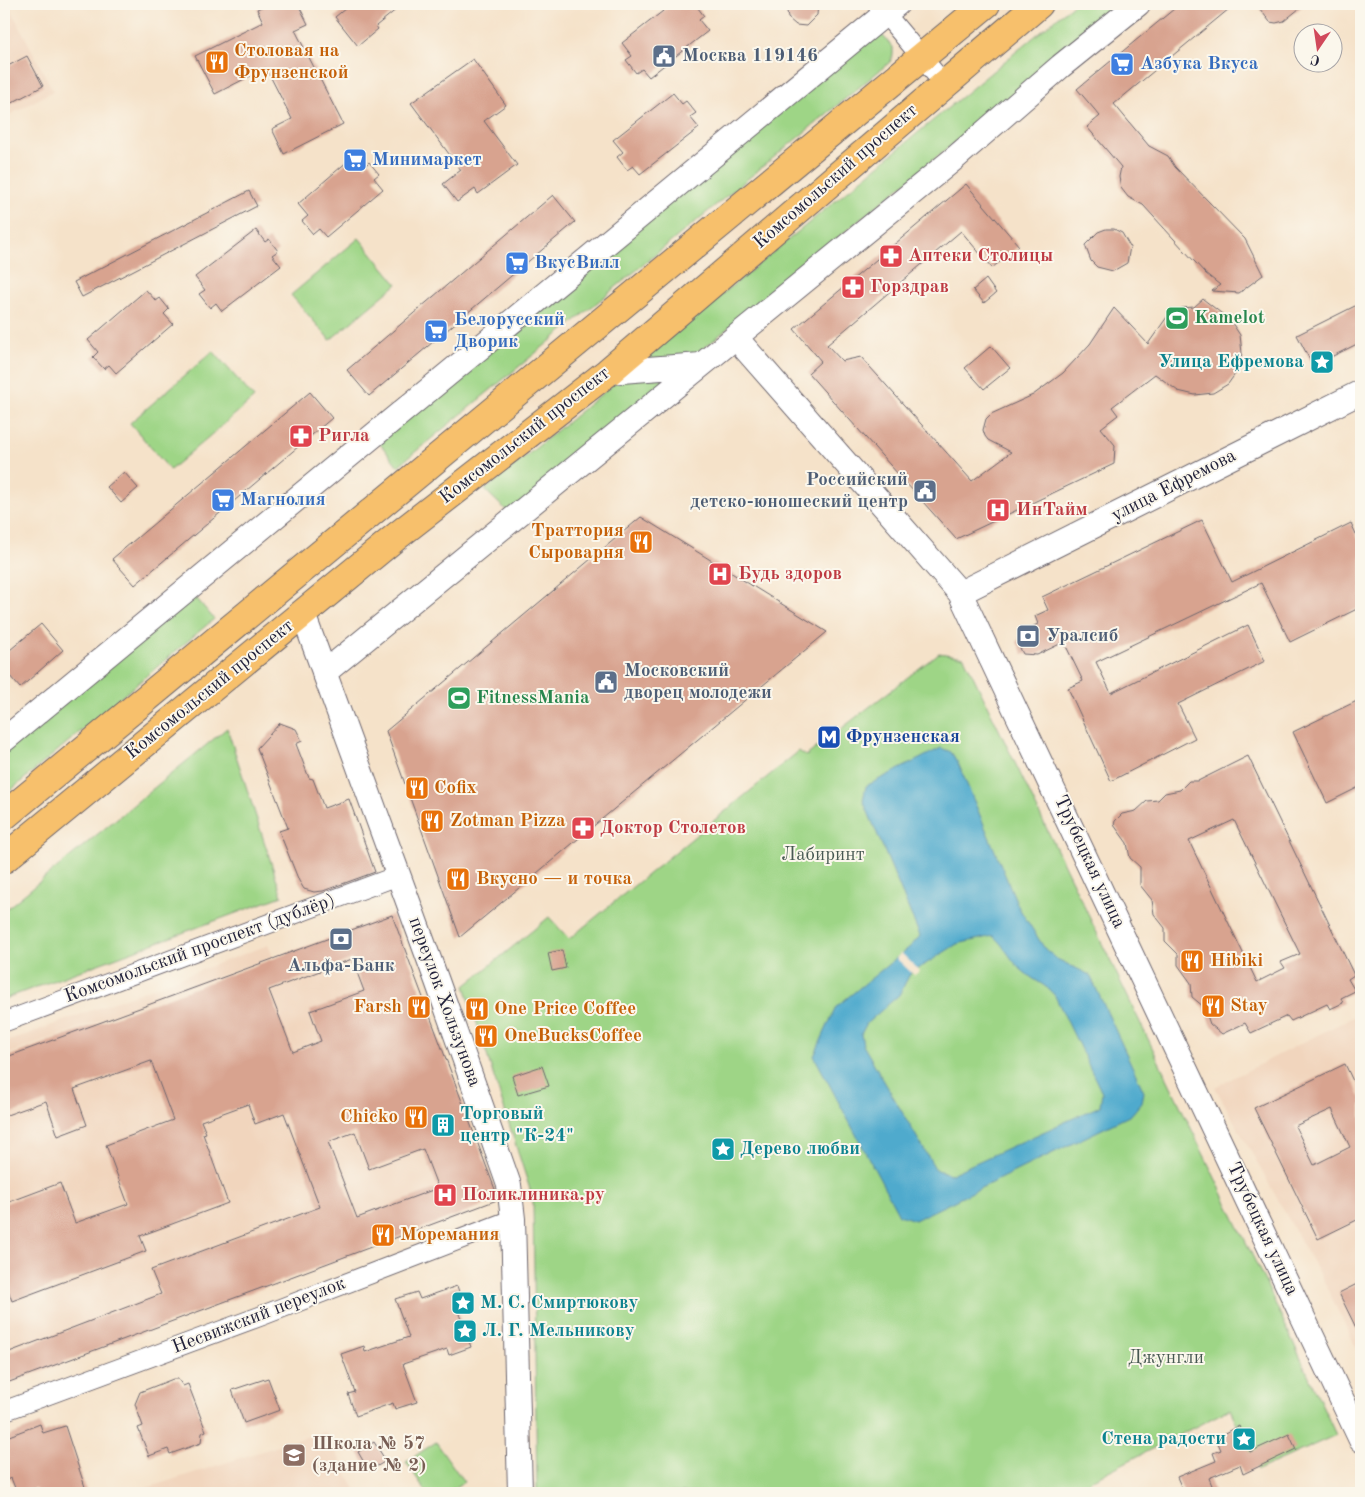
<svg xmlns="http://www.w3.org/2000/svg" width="1365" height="1497" font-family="'Old Standard TT',serif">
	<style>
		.built { fill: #f1d5bd }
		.green { fill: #9ed586; stroke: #607c60 }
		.water { fill: #4faacd; stroke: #386684; fill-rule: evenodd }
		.pier { fill: #f5e2c9 }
		.building { fill: #d8a38f; fill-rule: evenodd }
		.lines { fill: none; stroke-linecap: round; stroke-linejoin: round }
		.minor-casing { stroke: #6c656d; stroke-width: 21 }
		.tertiary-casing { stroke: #6c656d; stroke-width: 26 }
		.primary-casing { stroke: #6c656d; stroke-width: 30 }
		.minor { stroke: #fff; stroke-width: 19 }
		.tertiary { stroke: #fff; stroke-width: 24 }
		.primary { stroke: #f7c06c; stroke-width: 28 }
		.labels { text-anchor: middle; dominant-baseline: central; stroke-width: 4; stroke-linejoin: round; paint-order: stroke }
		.food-label { font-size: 19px; font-weight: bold; fill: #c56008; stroke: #fbf7ec; text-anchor: start }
		.service-label { font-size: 19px; font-weight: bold; fill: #4e5e75; stroke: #fbf7ec; text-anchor: start }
		.shop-label { font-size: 19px; font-weight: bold; fill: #366cbe; stroke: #fbf7ec; text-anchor: start }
		.street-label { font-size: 19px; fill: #22223b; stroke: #fbf7ec }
		.health-label { font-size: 19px; font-weight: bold; fill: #be3a42; stroke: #fbf7ec; text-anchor: start }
		.leisure-label { font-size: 19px; font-weight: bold; fill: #27864d; stroke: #fbf7ec; text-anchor: start }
		.culture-label { font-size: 19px; font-weight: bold; fill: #0d838f; stroke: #fbf7ec; text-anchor: start }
		.transit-label { font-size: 19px; font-weight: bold; fill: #164399; stroke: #fbf7ec; text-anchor: start }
		.park-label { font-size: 19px; fill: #475852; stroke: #fbf7ec }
		.education-label { font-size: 19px; font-weight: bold; fill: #785e54; stroke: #fbf7ec; text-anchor: start }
	</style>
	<rect width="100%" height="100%" fill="#fbf7ec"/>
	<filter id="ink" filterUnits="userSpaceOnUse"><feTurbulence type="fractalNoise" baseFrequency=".02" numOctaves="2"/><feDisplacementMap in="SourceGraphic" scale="10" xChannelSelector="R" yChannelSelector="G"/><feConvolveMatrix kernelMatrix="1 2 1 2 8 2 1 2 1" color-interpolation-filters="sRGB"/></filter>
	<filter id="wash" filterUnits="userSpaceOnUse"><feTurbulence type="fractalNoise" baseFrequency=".0096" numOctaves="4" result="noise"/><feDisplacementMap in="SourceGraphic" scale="20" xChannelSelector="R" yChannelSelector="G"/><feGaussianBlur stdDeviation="1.12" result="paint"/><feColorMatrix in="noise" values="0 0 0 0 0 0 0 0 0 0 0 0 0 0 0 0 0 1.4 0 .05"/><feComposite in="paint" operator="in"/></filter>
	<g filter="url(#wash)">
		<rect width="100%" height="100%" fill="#f5e2c9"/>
		<path class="built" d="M4 4H8L53 91 4 118Z
			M392 914 500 1200 4 1386V1058Z
			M268 945 273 957 4 1056V1043Z
			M1361 1013V1358L1327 1288 1215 1087Z
			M325 1431 357 1493H131Z"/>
		<path class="green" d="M1074 4H1125L749 310 510 514 485 490Z
			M873 33 881 34 893 47V55L890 62 398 466 377 440Z
			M359 238 397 284 330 340 291 295Z
			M213 351 254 398 170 470 130 423Z
			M192 593 214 619 4 796V748Z
			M939 653 964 657 1270 1292 1336 1435 1258 1470 1230 1409 1089 1481V1493H537L533 1199 465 986 549 917 569 939 799 751 806 756Z
			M227 728 282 896 4 999V911Z
			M436 1442 464 1482 447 1493H427L406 1462Z"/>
		<path class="water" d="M941 748 951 752 958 763 1019 908 1045 949 1057 959 1090 975 1144 1092 1142 1102 1131 1115 915 1220 899 1215 814 1056 836 1007 911 946 920 936 863 800 866 786ZM993 936C1006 947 1011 962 1024 972 1034 981 1046 984 1055 996L1102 1093 1100 1106 951 1174 936 1170 863 1045 861 1034 867 1023 899 995 910 974 957 944Z"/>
		<path class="pier" d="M901 953 920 971 914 975 896 958Z"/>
		<g id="blocks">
			<path class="building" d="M268 4H298L308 24 295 30 343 124 284 154 272 129 292 119 266 68 215 94 195 56 263 22 257 9Z
				M351 4H403L376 26 378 29 358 46 335 17Z
				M672 4H695L704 16 699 20 708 31 649 77 642 69 636 73 626 60 632 56 622 43Z
				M786 4H818L817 15 806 26 796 25 788 18Z
				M1180 4H1235L1114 104 1149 146 1168 156 1175 167 1245 239 1263 275 1239 293 1212 291 1220 285 1205 273 1143 205 1128 197 1121 188 1119 177 1121 167 1087 127 1100 116 1077 89Z
				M1256 4H1305L1284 21 1276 23 1270 22Z
				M27 56 43 86 4 107V68Z
				M473 59 506 105 484 121 517 165 478 194 475 189 457 202 443 184 461 170 411 103Z
				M673 93 682 104 686 101 696 113 690 117 699 128 640 174 633 166 627 170 617 157 623 152 613 140Z
				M356 154 365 166 369 162 379 174 374 178 383 189 326 237 319 229 313 234 302 221 308 216 298 204Z
				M966 184 1019 246 992 268 961 231 827 345 842 361 861 357 972 481 1011 452 988 440 985 436 983 430 986 419 991 414 1033 395 1063 373 1090 344 1114 308 1148 344 1167 317 1182 308 1194 307 1203 299 1230 320 1240 335 1242 353 1238 370 1228 384 1213 393 1195 395 1178 391 1155 374 1112 407 1118 415 1101 428 1115 445 1114 464 956 539 808 373 821 361 794 329Z
				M249 191 257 206 82 297 74 282Z
				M553 195 575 222 369 396 347 370Z
				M1106 229H1114L1122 233 1130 247 1127 263 1113 271 1097 267 1091 261 1085 245 1098 232Z
				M256 230 265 242 269 239 278 251 272 255 281 266 222 311 216 303 210 308 199 294 205 290 195 277Z
				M986 279 996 293 984 303 973 290Z
				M146 290 156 301 160 298 169 309 164 314 173 324 116 373 109 365 104 369 93 357 98 352 88 340Z
				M1361 303V342L1313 366 1297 335Z
				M991 346 1010 368 984 389 965 368Z
				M310 392 332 418 135 585 112 559Z
				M124 472 138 488 121 503 107 487Z
				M641 517 827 632 460 937 386 731Z
				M1202 520 1232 582 1351 523 1361 545V607L1290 642 1261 583 1096 662 1111 693 1248 625 1265 661 1178 704 1195 738 1111 781 1068 688 1083 681 1064 642 1037 655 1023 654 1017 642 1025 630 1038 624 1035 616 1048 610 1042 597Z
				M41 624 63 650 20 688 4 669V655Z
				M1361 699V786L1327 803 1293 732Z
				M280 723 296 729 302 741 296 744 309 778 313 779 324 808 349 799 375 872 323 891 314 892 304 889 299 881 279 831 288 828 257 748Z
				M1248 756 1354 975 1348 979 1355 991 1341 998 1343 1003 1330 1009 1327 1004 1291 1021 1287 1016 1251 1033 1245 1023 1222 1034 1210 1024 1204 1007 1192 997 1191 983 1178 965V954L1165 941V928L1154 914 1152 900 1140 885V867L1130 858 1127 843 1114 825 1115 821 1122 814 1136 811 1147 801 1158 800 1165 793 1180 790 1189 781H1198ZM1234 820 1300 954 1281 962 1285 968 1257 982 1189 841Z
				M392 915 496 1192 497 1200 4 1384V1354L161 1294 151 1270 320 1207 284 1113 255 1124 248 1104 201 1121 206 1133 203 1134 228 1203 140 1236 146 1251 12 1301 4 1279V1204L60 1183 75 1223 128 1204 106 1145 173 1120 151 1061 74 1089 87 1125 58 1136 46 1101 4 1116V1058ZM352 959 364 991 310 1011 321 1041 293 1052 269 990ZM355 1132 369 1169 423 1149 438 1188 357 1218 328 1142Z
				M562 950 566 968 552 971 548 953Z
				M1345 1064 1361 1098V1218L1318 1239 1254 1108ZM1332 1109 1350 1147 1314 1165 1295 1126Z
				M542 1066 549 1086 518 1095 512 1076Z
				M1361 1282V1338L1339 1293Z
				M457 1286 465 1308 458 1311 471 1347 449 1355 447 1349 403 1364 417 1402 395 1409 393 1403 356 1416 348 1394 355 1392 341 1354 364 1346 365 1352 409 1337 395 1299 417 1292 420 1299Z
				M268 1378 280 1410 244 1423 232 1390Z
				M173 1379H178L183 1386 188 1384 206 1431 202 1433 201 1443 170 1454 168 1449 149 1456 138 1428 143 1426 135 1404 140 1392Z
				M40 1424 43 1433 65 1426 86 1490 77 1493H37L35 1488 17 1493 11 1478 4 1481V1438Z
				M1239 1426 1250 1452 1289 1434 1296 1449 1243 1474 1240 1465 1209 1478 1215 1493H1184L1177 1477 1216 1461 1213 1453 1221 1450 1216 1438Z
				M374 1442 386 1461 369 1471 358 1452Z"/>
		</g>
	</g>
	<g filter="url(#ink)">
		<use href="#blocks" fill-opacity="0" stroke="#6c656d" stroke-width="1"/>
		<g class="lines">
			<g class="minor-casing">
				<path id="minor" d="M877 4 944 84
					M4 1022 397 876
					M4 1411 261 1316 513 1219"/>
			</g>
			<g class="tertiary-casing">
				<path id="tertiary" d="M736 338 960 593 1361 1440
					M608 372 701 365
					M960 593 1361 392
					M303 614 437 981 509 1185 513 1219 520 1493
					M324 673 955 158 1061 66 1138 4
					M4 740 897 4"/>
			</g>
			<g class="primary-casing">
				<path id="primary" d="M4 816 986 4
					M4 859 397 536 608 372 1039 4"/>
			</g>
			<use href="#minor" class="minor"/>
			<use href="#tertiary" class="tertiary"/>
			<use href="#primary" class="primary"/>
		</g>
	</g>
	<defs>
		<g id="civic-square" transform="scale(1.25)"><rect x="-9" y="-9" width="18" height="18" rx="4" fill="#5c6f8a" stroke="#fbf7ec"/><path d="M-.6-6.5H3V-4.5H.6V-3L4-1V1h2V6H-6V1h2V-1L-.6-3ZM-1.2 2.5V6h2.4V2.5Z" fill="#fff"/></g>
		<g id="restaurant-square" transform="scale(1.25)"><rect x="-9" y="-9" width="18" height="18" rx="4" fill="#e8710a" stroke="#fbf7ec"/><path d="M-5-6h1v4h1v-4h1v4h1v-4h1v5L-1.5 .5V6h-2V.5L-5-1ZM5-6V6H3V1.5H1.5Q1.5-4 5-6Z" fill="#fff"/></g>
		<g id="supermarket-square" transform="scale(1.25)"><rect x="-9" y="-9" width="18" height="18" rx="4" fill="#3f7fe0" stroke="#fbf7ec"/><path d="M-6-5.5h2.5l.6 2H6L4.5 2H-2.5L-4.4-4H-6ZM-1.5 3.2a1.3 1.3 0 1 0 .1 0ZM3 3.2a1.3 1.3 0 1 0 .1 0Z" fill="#fff"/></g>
		<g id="pharmacy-square" transform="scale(1.25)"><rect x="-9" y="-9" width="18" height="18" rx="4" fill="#e0444e" stroke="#fbf7ec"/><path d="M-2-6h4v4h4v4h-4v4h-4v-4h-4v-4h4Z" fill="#fff"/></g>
		<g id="stadium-square" transform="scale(1.25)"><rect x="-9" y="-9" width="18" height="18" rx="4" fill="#2e9e5b" stroke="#fbf7ec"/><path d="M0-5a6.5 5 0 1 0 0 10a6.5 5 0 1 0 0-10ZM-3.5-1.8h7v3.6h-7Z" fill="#fff"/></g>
		<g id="sight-square" transform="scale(1.25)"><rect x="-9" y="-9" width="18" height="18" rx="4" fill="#0f9aa8" stroke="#fbf7ec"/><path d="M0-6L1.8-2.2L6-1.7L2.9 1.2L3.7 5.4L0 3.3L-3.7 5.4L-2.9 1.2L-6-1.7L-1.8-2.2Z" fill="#fff"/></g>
		<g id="hospital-square" transform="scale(1.25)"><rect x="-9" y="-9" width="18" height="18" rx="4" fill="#e0444e" stroke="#fbf7ec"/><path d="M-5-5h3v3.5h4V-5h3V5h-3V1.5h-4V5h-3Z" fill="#fff"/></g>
		<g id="bank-square" transform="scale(1.25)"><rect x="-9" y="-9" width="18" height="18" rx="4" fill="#5c6f8a" stroke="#fbf7ec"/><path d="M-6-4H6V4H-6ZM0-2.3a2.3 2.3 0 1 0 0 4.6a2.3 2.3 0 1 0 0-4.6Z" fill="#fff"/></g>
		<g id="metro-square" transform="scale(1.25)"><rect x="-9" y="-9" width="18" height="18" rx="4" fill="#1a4fb4" stroke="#fbf7ec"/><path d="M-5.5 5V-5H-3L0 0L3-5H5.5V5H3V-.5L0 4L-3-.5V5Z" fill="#fff"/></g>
		<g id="building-square" transform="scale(1.25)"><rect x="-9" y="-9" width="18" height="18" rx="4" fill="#0f9aa8" stroke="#fbf7ec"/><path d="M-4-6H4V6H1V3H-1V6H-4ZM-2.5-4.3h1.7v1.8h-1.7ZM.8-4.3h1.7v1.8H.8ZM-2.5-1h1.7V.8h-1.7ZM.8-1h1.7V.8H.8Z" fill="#fff"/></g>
		<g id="school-square" transform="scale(1.25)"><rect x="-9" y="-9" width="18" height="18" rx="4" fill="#8d6e63" stroke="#fbf7ec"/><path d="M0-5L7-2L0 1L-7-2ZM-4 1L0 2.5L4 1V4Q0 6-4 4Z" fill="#fff"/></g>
	</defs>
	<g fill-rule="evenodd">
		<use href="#civic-square" x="664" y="56"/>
		<use href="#restaurant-square" x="217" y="62"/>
		<use href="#supermarket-square" x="1122" y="64"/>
		<use href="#supermarket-square" x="355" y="160"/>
		<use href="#pharmacy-square" x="891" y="256"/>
		<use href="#supermarket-square" x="517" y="263"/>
		<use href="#pharmacy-square" x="853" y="287"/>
		<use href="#stadium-square" x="1177" y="318"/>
		<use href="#supermarket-square" x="436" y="331"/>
		<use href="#sight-square" x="1322" y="362"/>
		<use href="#pharmacy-square" x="301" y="436"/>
		<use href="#civic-square" x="925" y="491"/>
		<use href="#supermarket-square" x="223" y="500"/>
		<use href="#hospital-square" x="998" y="510"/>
		<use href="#restaurant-square" x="641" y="542"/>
		<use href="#hospital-square" x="720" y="574"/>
		<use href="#bank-square" x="1028" y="636"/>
		<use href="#civic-square" x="606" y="682"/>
		<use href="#stadium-square" x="459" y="698"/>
		<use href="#metro-square" x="829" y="737"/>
		<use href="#restaurant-square" x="417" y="788"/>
		<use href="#restaurant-square" x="432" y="821"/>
		<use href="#pharmacy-square" x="583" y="828"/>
		<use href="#restaurant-square" x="458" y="879"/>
		<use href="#bank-square" x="341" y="939"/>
		<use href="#restaurant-square" x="1192" y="961"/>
		<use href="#restaurant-square" x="1213" y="1006"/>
		<use href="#restaurant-square" x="419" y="1007"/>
		<use href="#restaurant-square" x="477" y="1009"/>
		<use href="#restaurant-square" x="486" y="1036"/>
		<use href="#restaurant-square" x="416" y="1117"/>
		<use href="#building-square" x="443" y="1125"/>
		<use href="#sight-square" x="723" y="1149"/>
		<use href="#hospital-square" x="445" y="1195"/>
		<use href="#restaurant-square" x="383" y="1235"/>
		<use href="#sight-square" x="463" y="1303"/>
		<use href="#sight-square" x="465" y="1331"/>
		<use href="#sight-square" x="1244" y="1439"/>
		<use href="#school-square" x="294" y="1455"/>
	</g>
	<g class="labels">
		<g class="food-label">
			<text x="234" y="51">Столовая на<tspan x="234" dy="22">Фрунзенской</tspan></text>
			<text x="624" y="531" text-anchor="end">Траттория<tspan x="624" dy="22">Сыроварня</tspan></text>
			<text x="434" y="788">Cofix</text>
			<text x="450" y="821">Zotman Pizza</text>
			<text x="476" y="879">Вкусно — и точка</text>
			<text x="1210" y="961">Hibiki</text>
			<text x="1230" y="1006">Stay</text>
			<text x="402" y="1007" text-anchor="end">Farsh</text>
			<text x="494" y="1009">One Price Coffee</text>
			<text x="504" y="1036">OneBucksCoffee</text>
			<text x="398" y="1117" text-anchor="end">Chicko</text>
			<text x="400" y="1235">Моремания</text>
		</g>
		<g class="service-label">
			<text x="682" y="56">Москва 119146</text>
			<text x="908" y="480" text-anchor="end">Российский<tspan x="908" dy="22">детско-юношеский центр</tspan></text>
			<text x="1046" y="636">Уралсиб</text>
			<text x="624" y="671">Московский<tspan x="624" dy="22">дворец молодежи</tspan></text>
			<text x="341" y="966" text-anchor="middle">Альфа-Банк</text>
		</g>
		<g class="shop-label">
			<text x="1140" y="64">Азбука Вкуса</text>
			<text x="372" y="160">Минимаркет</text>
			<text x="534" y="263">ВкусВилл</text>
			<text x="454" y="320">Белорусский<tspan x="454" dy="22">Дворик</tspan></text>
			<text x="240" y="500">Магнолия</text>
		</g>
		<g class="street-label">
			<text transform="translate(836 177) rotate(-41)">Комсомольский проспект</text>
			<text transform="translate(525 436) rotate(-38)">Комсомольский проспект</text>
			<text transform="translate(1174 486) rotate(-27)">улица Ефремова</text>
			<text transform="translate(210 690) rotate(-39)">Комсомольский проспект</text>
			<text transform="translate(1089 862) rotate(65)">Трубецкая улица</text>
			<text transform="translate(200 949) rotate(-20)">Комсомольский проспект (дублёр)</text>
			<text transform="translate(444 1002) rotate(70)">переулок Хользунова</text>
			<text transform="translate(1262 1229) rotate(65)">Трубецкая улица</text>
			<text transform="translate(259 1316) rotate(-21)">Несвижский переулок</text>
		</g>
		<g class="health-label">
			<text x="908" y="256">Аптеки Столицы</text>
			<text x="870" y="287">Горздрав</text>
			<text x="318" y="436">Ригла</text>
			<text x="1016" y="510">ИнТайм</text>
			<text x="738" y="574">Будь здоров</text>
			<text x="600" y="828">Доктор Столетов</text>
			<text x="462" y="1195">Поликлиника.ру</text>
		</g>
		<g class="leisure-label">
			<text x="1194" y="318">Kamelot</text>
			<text x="476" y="698">FitnessMania</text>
		</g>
		<g class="culture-label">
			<text x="1304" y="362" text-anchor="end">Улица Ефремова</text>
			<text x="460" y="1114">Торговый<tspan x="460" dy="22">центр "К-24"</tspan></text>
			<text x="740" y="1149">Дерево любви</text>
			<text x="480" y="1303">М. С. Смиртюкову</text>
			<text x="482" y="1331">Л. Г. Мельникову</text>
			<text x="1226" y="1439" text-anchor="end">Стена радости</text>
		</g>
		<g class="transit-label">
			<text x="846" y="737">Фрунзенская</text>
		</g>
		<g class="park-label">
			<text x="823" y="855">Лабиринт</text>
			<text x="1166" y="1358">Джунгли</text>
		</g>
		<g class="education-label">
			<text x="312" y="1444">Школа № 57<tspan x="312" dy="22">(здание № 2)</tspan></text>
		</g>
	</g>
	<rect width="1365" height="1497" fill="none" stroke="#fbf7ec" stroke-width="20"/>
	<g transform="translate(1318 48) rotate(193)"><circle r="24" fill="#fbf7ec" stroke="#a4a2a5"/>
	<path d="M0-4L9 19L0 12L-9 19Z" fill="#d1495b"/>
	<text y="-8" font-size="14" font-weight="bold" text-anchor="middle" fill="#22223b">С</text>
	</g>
</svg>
